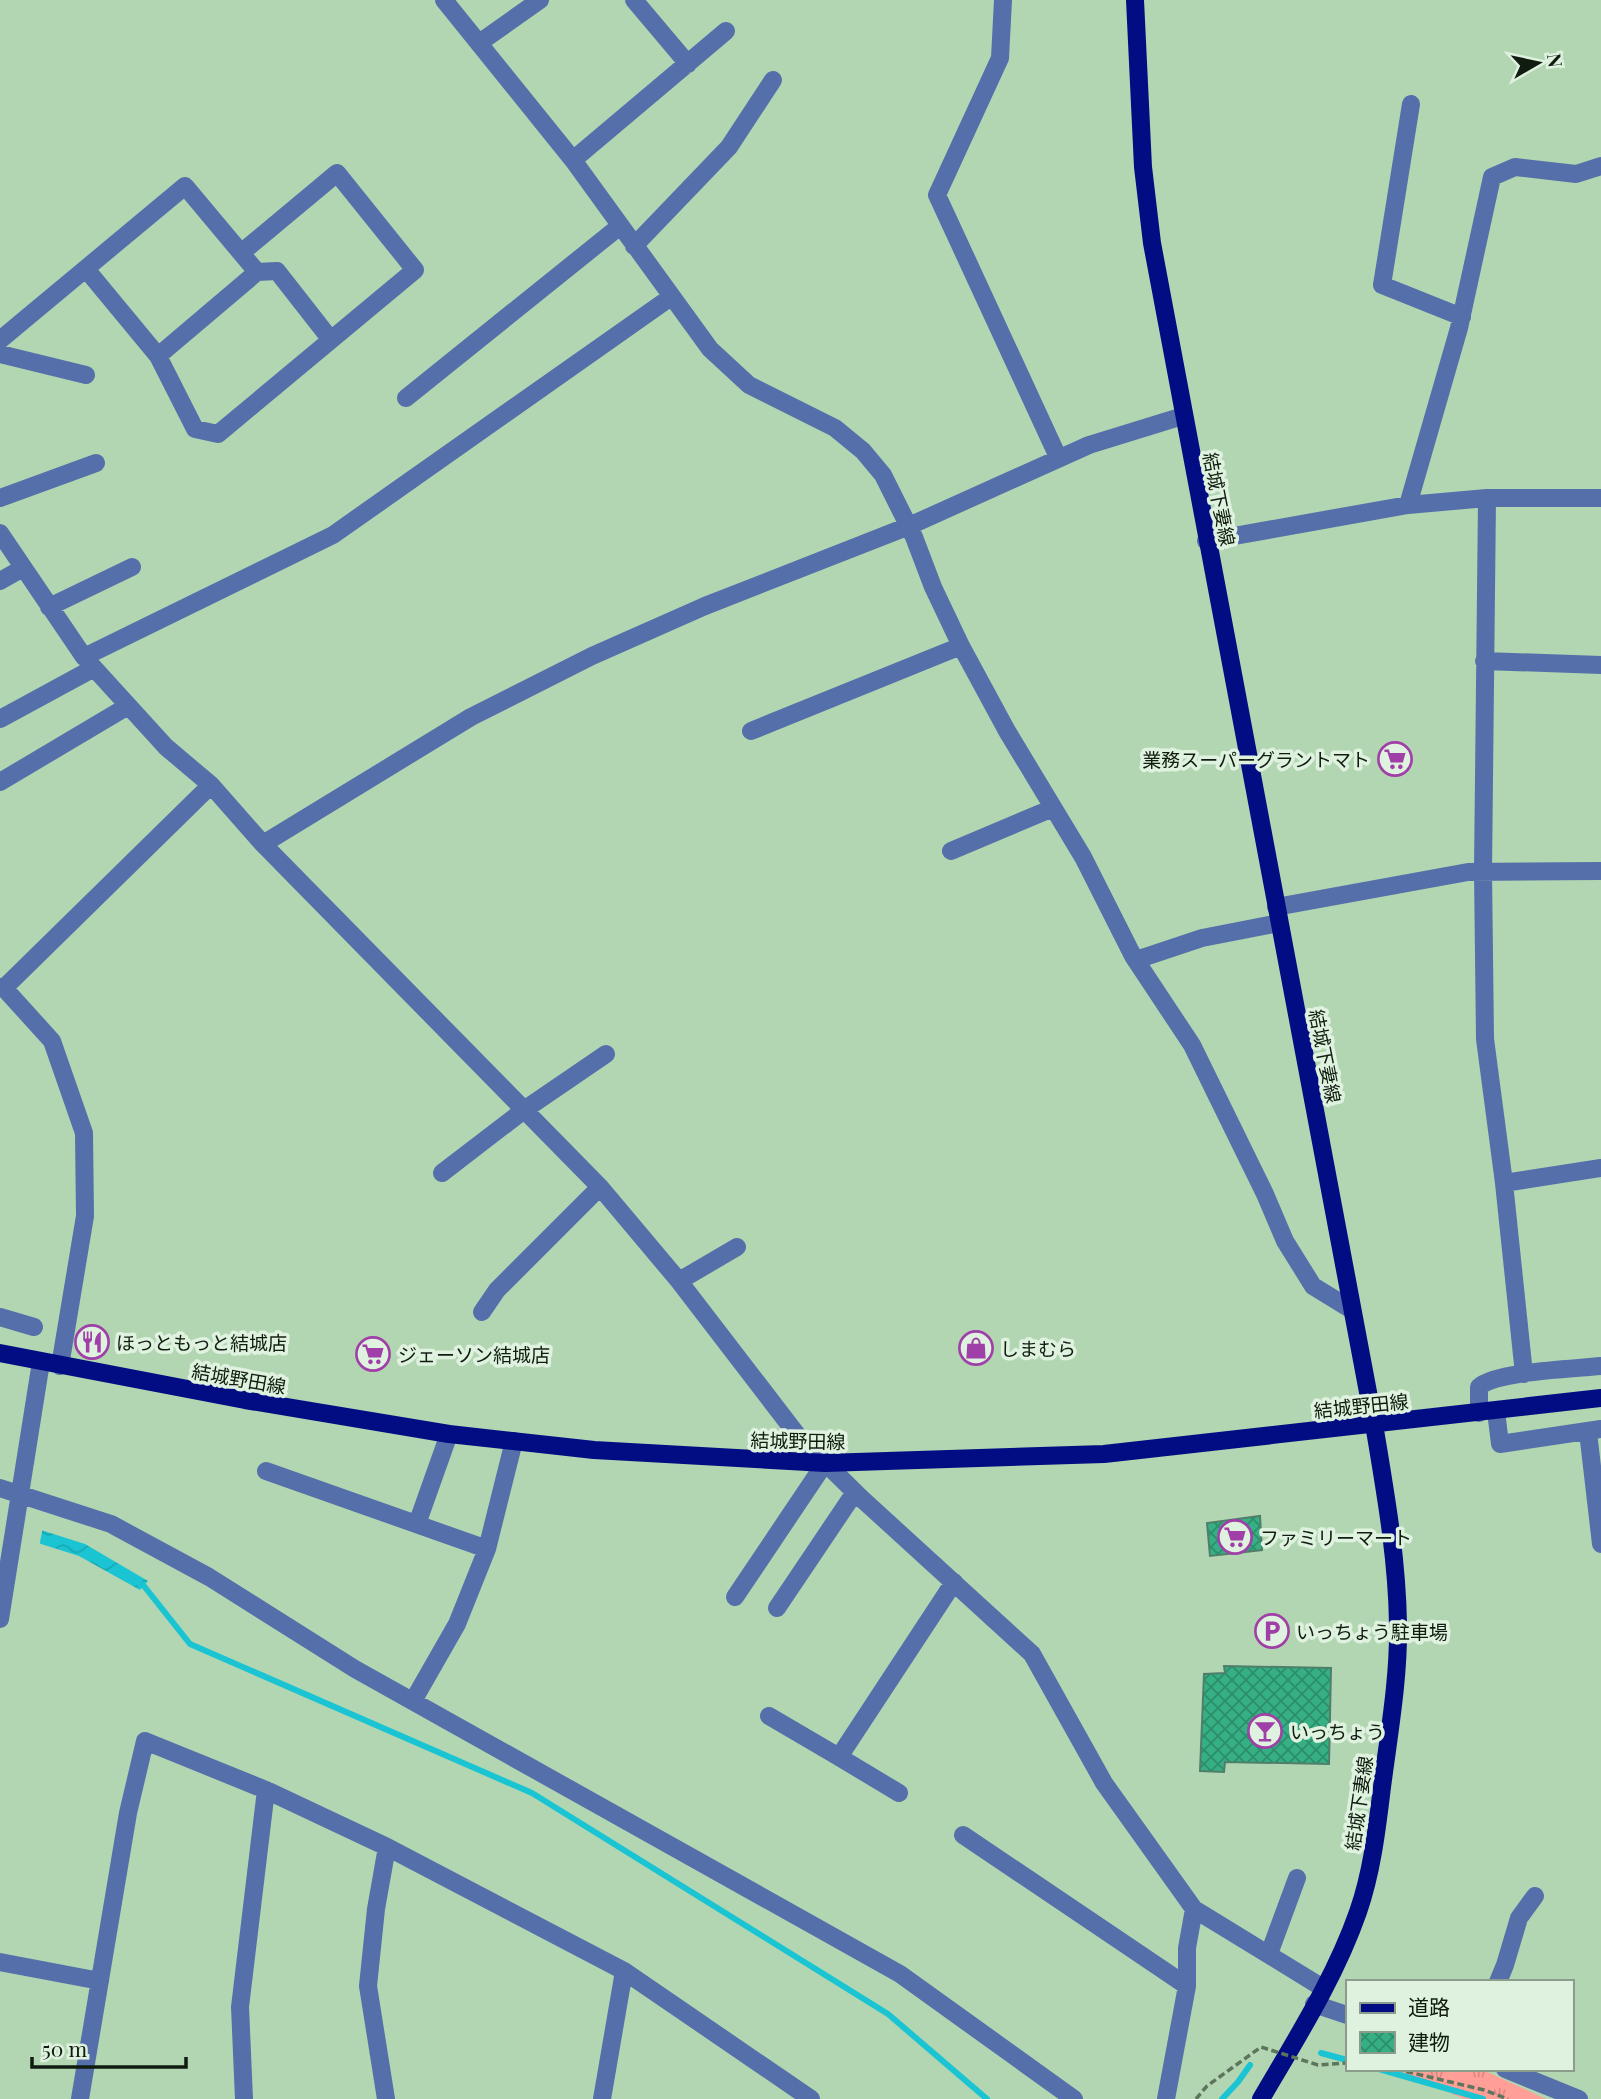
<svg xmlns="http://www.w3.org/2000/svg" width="1601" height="2099" font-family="'Playfair Display','Noto Sans JP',serif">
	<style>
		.grass { fill: url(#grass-tufts) }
		.water { fill: url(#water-waves) }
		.pier { fill: #b2d6b2 }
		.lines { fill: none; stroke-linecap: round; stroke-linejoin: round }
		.stream { stroke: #1bc4d3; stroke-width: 6 }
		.building { fill: url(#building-cross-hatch); stroke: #4f7f6a; stroke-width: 2 }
		.path { stroke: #5d755d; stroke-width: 3.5; stroke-dasharray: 7 3.5; stroke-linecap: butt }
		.minor { stroke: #556faa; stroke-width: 18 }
		.major { stroke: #030d83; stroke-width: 18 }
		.path-bridge { stroke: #5d755d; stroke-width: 3.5; stroke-dasharray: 7 3.5; stroke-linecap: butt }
		.labels { text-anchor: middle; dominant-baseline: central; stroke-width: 7; stroke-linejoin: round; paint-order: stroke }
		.street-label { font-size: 19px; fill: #0f1c0f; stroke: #dff1df }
		.poi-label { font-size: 19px; fill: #0f1c0f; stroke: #dff1df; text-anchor: start }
	</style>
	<defs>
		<pattern id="grass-tufts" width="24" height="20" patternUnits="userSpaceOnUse" patternTransform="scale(1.75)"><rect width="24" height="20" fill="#ff9f98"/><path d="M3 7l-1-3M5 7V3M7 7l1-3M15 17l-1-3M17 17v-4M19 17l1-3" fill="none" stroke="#d98882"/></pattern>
		<pattern id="water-waves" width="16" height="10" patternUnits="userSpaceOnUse" patternTransform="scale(1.75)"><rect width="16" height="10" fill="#1bc4d3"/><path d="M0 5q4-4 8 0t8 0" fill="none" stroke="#18a8b4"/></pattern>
		<pattern id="building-cross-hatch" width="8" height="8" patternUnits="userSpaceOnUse" patternTransform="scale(1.75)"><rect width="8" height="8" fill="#36af84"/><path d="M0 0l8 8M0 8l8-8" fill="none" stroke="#2c8e6a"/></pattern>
	</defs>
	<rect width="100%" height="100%" fill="#b2d6b2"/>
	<path class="grass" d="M1396 2069H1481L1546 2099H1464Z"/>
	<path class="water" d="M0 1517 85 1544 148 1581 140 1590 79 1556 0 1531Z"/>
	<path class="pier" d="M0 1514 43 1527 39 1547 0 1535Z"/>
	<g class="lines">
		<path class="stream" d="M139 1583 144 1586 190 1644 532 1793 888 2014 987 2099
			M1321 2053 1347 2060
			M1379 2069 1483 2099
			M1222 2099 1238 2082 1250 2065"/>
	</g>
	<path class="building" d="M1260 1516 1262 1550 1210 1556 1207 1523Z
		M1224 1666 1331 1668 1329 1764 1225 1762 1224 1772 1200 1771 1204 1674 1225 1673Z"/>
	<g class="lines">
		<path class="path" d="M1383 2069 1390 2071
			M1396 2069 1484 2090 1508 2099"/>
		<path class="minor" d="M444 0 573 160 710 349 749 385 835 428 863 451 883 475 914 537 933 587 961 646 1007 731 1083 857 1133 956 1192 1045 1265 1194 1285 1241 1313 1286 1352 1310
			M634 0 688 64
			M1003 0 1000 58 937 195 1058 457
			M479 43 540 0
			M1411 104 1382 285 1462 317
			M573 160 726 31
			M634 246 729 147 773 80
			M257 272 277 271 331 340
			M0 340 185 186 257 272 158 356 86 269
			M0 354 86 375
			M158 356 195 429 218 434 415 270 337 173 241 253
			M406 398 620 226
			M0 498 96 463
			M1487 498 1483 871 1485 1039 1504 1183 1524 1374
			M1408 505 1459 328 1492 177 1515 167 1576 174 1601 166
			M0 533 84 657 166 747 211 785 263 844 600 1187 679 1281 798 1436 861 1498 1032 1654 1104 1783 1194 1909 1323 1988
			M1206 541 1408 505 1487 498H1601
			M0 581 23 568
			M49 607 132 567
			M84 657 333 535 671 297
			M1484 661 1601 665
			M0 719 94 668
			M751 731 961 646
			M0 782 128 706
			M263 844 471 717 592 656 705 606 909 526 1089 445 1183 416
			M951 851 1053 808
			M1276 907 1468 872 1601 871
			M1136 960 1202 938 1279 923
			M0 987 4 988 52 1041 84 1133 85 1216 60 1366
			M4 988 211 785
			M442 1173 524 1110 606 1054
			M1504 1183 1601 1168
			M679 1281 737 1247
			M482 1312 497 1290 600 1187
			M0 1317 34 1327
			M1496 1411 1500 1444 1601 1429
			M1479 1413V1387C1497 1371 1575 1369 1601 1366
			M1588 1432 1601 1544
			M266 1471 487 1549
			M0 1488 111 1524 209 1577 355 1669 900 1974 1074 2099
			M417 1524 449 1434
			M735 1597 825 1463
			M777 1608 855 1492
			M0 1619 41 1362
			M413 1701 457 1624 487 1549 514 1441
			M769 1716 839 1757
			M899 1793 839 1757 954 1582
			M963 1835 1187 1986
			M1269 1954 1297 1878
			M0 1962 100 1981
			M1498 1982 1505 1965 1519 1918 1535 1896
			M1314 2004 1347 2015
			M1505 2069 1579 2099
			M80 2099 128 1813 145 1741 266 1790 387 1847 624 1971 811 2099
			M244 2099 240 2007 266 1790
			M386 2099 368 1986 376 1909 387 1847
			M602 2099 624 1971
			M1166 2099 1187 1986V1948L1194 1909"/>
		<path class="major" d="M1135 0 1143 167 1152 243 1374 1424C1385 1491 1397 1556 1398 1624 1399 1678 1389 1733 1382 1787 1377 1828 1372 1872 1358 1912 1335 1978 1296 2039 1261 2099
			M0 1353 245 1400 449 1434 594 1450 825 1463 1104 1454 1601 1398"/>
		<path class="path-bridge" d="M1196 2099 1207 2086 1261 2047 1318 2065 1347 2063"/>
	</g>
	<defs>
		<g id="supermarket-ring" transform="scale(1.75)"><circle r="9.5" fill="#dff1df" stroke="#a03fa7" stroke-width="1.5"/><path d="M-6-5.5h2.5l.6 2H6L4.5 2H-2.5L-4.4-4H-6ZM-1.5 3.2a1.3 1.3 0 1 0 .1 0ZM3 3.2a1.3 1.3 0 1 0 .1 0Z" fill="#a03fa7"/></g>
		<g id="restaurant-ring" transform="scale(1.75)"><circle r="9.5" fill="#dff1df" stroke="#a03fa7" stroke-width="1.5"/><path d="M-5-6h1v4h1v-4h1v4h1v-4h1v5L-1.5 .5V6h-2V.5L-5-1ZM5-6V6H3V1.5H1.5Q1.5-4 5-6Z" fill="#a03fa7"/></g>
		<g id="shop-ring" transform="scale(1.75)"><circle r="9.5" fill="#dff1df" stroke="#a03fa7" stroke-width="1.5"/><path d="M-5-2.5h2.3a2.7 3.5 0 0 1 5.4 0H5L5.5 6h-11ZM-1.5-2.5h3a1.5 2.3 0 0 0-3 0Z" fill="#a03fa7"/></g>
		<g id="parking-ring" transform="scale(1.75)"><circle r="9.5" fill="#dff1df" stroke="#a03fa7" stroke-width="1.5"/><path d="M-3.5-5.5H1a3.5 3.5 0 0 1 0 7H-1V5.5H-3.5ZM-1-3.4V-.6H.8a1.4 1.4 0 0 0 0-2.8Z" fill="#a03fa7"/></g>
		<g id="bar-ring" transform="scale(1.75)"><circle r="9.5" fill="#dff1df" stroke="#a03fa7" stroke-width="1.5"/><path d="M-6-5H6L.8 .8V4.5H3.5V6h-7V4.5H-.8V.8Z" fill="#a03fa7"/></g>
	</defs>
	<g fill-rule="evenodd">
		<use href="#supermarket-ring" x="1395" y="759"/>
		<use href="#restaurant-ring" x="92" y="1342"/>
		<use href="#shop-ring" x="976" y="1348"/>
		<use href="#supermarket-ring" x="373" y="1354"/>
		<use href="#supermarket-ring" x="1235" y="1537"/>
		<use href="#parking-ring" x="1272" y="1631"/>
		<use href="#bar-ring" x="1265" y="1731"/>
	</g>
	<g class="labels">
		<g class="street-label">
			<text transform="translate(1220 499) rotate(79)">結城下妻線</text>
			<text transform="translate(1326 1056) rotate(79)">結城下妻線</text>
			<text transform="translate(239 1378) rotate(10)">結城野田線</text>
			<text transform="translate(1361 1405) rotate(-6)">結城野田線</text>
			<text transform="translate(798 1440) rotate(1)">結城野田線</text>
			<text transform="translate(1358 1803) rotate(-82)">結城下妻線</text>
		</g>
		<g class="poi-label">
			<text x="1370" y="759" text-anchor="end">業務スーパーグラントマト</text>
			<text x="116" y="1342">ほっともっと結城店</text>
			<text x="1000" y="1348">しまむら</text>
			<text x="398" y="1354">ジェーソン結城店</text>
			<text x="1260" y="1537">ファミリーマート</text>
			<text x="1296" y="1631">いっちょう駐車場</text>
			<text x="1290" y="1731">いっちょう</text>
		</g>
	</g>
	<rect x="1346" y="1980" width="228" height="91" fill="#dff1df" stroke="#8c9c8c" stroke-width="2"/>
	<rect x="1360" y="2003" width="35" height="10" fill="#030d83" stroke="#8c9c8c" stroke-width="2"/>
	<text x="1408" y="2015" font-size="21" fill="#0f1c0f">道路</text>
	<rect x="1360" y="2032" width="35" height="21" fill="url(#building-cross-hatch)" stroke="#8c9c8c" stroke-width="2"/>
	<text x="1408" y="2050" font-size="21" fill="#0f1c0f">建物</text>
	<g transform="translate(1538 63) rotate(81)" stroke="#dff1df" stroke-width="5" paint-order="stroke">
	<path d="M0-5L12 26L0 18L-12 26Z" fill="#0f1c0f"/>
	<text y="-10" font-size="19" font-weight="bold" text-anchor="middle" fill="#0f1c0f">N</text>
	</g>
	<path d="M32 2057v10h154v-10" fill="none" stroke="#0f1c0f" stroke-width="3.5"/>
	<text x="42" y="2057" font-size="21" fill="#0f1c0f" stroke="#dff1df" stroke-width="5" paint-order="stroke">50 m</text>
</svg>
